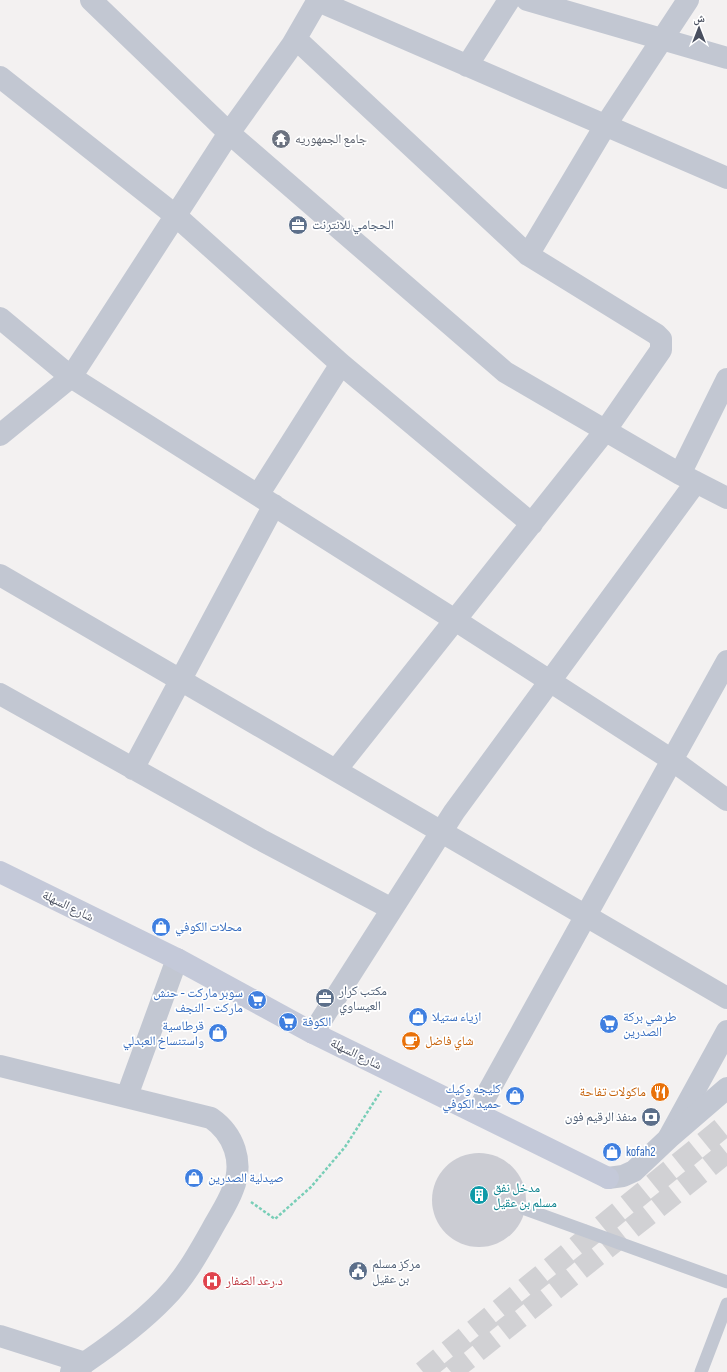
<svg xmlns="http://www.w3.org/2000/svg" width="727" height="1372" font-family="'Sofia Sans Condensed','Noto Naskh Arabic',sans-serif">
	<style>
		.building { fill: #cbccd3 }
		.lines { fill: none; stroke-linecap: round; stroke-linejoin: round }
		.trunk-tunnel { stroke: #d1d1d4; stroke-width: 22; stroke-dasharray: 22 11; stroke-linecap: butt }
		.path { stroke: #78ceb7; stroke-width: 2.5; stroke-dasharray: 3 2; stroke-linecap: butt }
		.service { stroke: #c2c7d2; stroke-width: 13 }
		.minor { stroke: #c2c7d2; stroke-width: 22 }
		.tertiary { stroke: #c2c7d2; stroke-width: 22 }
		.secondary { stroke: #c4c9d9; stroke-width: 22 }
		.labels { text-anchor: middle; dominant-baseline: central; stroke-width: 3.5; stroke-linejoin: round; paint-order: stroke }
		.worship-label { font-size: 13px; fill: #5b616d; stroke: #fff; text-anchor: start }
		.service-label { font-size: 13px; fill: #4e5e75; stroke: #fff; text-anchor: start }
		.street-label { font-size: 13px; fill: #494f5f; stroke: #fff }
		.shop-label { font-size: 13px; fill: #366cbe; stroke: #fff; text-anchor: start }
		.food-label { font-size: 13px; fill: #c56008; stroke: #fff; text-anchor: start }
		.culture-label { font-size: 13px; fill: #0d838f; stroke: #fff; text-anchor: start }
		.health-label { font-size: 13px; fill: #be3a42; stroke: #fff; text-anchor: start }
	</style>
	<rect width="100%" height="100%" fill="#f3f1f1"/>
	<path class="building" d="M432 1200a47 47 0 1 1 94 0a47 47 0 1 1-94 0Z"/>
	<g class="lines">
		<path class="trunk-tunnel" d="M423 1372 727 1124
			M451 1372 727 1152"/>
		<path class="path" d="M251 1202 275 1219 311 1187 345 1147 381 1091"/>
		<path class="service" d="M525 1209 727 1282
			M701 1372 727 1304"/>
		<path class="minor" d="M91 0 229 133 505 372 680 474 727 498
			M527 0 727 58
			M318 1 727 178
			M296 39 528 255 656 334 661 339V350L605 431 336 770
			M467 66 509 0
			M0 77 176 216 341 364 532 524
			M528 255 605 126 688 0
			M0 318 71 377 455 620 672 760 727 800
			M0 435 71 377 229 133 292 45 318 0
			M680 474 727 379
			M258 495 341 364
			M0 575 727 998
			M0 694 263 841 392 909
			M133 769 274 505
			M313 1033 454 812 696 482
			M0 1066 211 1118C234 1134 244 1162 233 1189 228 1203 219 1216 212 1229 198 1254 184 1279 164 1299 137 1327 103 1351 71 1372
			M127 1096 177 959
			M477 1112 727 661
			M669 1137 727 1031
			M0 1336 85 1363"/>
		<path class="tertiary" d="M608 1178 623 1176 634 1171 669 1138 727 1088"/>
		<path class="secondary" d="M0 872 177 959 313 1033 608 1178"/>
	</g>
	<defs>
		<g id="temple-disc" transform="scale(1)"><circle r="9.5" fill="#6b7280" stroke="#fff"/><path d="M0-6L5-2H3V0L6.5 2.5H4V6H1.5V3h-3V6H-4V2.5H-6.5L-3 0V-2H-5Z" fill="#fff"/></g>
		<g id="office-disc" transform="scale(1)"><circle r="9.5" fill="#5c6f8a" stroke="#fff"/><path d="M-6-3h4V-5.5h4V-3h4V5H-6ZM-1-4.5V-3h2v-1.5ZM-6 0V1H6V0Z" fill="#fff"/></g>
		<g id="shop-disc" transform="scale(1)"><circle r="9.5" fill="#3f7fe0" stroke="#fff"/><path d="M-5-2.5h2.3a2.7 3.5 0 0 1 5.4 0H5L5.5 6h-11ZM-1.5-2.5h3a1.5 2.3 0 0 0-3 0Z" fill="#fff"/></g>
		<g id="supermarket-disc" transform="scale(1)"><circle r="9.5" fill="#3f7fe0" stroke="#fff"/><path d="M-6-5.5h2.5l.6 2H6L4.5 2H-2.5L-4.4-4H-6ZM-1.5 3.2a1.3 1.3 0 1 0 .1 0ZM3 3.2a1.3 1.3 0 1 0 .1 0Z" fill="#fff"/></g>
		<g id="cafe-disc" transform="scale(1)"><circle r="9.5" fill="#e8710a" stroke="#fff"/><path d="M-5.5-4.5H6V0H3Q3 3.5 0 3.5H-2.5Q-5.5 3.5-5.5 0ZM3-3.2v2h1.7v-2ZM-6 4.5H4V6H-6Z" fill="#fff"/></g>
		<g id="restaurant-disc" transform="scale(1)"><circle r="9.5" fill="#e8710a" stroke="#fff"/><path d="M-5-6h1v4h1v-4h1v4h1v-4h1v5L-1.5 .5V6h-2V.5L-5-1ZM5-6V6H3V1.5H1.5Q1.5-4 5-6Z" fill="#fff"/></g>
		<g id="bank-disc" transform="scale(1)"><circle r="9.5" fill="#5c6f8a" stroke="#fff"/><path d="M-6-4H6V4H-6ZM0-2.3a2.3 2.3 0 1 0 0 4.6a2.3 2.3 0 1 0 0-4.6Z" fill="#fff"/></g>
		<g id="building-disc" transform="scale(1)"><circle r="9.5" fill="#0f9aa8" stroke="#fff"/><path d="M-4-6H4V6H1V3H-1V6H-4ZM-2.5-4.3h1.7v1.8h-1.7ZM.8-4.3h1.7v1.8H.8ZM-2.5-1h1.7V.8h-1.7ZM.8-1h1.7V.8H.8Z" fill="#fff"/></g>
		<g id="civic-disc" transform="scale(1)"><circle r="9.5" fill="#5c6f8a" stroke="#fff"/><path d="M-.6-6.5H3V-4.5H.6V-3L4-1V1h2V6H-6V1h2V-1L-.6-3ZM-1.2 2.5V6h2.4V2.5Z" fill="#fff"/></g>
		<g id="hospital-disc" transform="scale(1)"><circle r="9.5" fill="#e0444e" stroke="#fff"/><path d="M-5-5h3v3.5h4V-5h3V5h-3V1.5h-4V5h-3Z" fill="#fff"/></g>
	</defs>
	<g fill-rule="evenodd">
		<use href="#temple-disc" x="281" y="139"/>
		<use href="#office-disc" x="298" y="225"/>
		<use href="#shop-disc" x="161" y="927"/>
		<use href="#office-disc" x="325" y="998"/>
		<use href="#supermarket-disc" x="257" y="1000"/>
		<use href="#shop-disc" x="418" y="1017"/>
		<use href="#supermarket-disc" x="288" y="1022"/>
		<use href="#supermarket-disc" x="609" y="1024"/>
		<use href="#shop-disc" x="218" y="1033"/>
		<use href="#cafe-disc" x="411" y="1041"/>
		<use href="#restaurant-disc" x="660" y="1092"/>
		<use href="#shop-disc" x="515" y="1096"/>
		<use href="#bank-disc" x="651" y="1117"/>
		<use href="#shop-disc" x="612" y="1152"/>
		<use href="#shop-disc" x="194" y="1178"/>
		<use href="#building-disc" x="479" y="1195"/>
		<use href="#civic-disc" x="358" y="1271"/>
		<use href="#hospital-disc" x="212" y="1281"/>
	</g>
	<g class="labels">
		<g class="worship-label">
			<text x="295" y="139">جامع الجمهوريه</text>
		</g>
		<g class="service-label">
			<text x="312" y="225">الحجامي للانترنت</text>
			<text x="339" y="991">مكتب كرار<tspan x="339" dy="15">العيساوي</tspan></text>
			<text x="637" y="1117" text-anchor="end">منفذ الرقيم فون</text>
			<text x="372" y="1264">مركز مسلم<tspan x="372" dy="15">بن عقيل</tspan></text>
		</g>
		<g class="street-label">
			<text transform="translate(68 906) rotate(26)">شارع السهلة</text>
			<text transform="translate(356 1054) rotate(26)">شارع السهلة</text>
		</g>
		<g class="shop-label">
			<text x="175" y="927">محلات الكوفي</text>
			<text x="243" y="993" text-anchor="end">سوبر ماركت - حنش<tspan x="243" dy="15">ماركت - النجف</tspan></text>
			<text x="432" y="1017">ازياء ستيلا</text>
			<text x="623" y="1017">طرشي بركة<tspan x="623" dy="15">الصدرين</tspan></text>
			<text x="302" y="1022">الكوفة</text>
			<text x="204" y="1026" text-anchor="end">قرطاسية<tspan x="204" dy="15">واستنساخ العبدلي</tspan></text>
			<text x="501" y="1089" text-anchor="end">كليجه وكيك<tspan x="501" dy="15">حميد الكوفي</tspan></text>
			<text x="626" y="1152">kofah2</text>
			<text x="208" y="1178">صيدلية الصدرين</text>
		</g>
		<g class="food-label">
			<text x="425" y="1041">شاي فاضل</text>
			<text x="646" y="1092" text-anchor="end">ماكولات تفاحة</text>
		</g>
		<g class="culture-label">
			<text x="493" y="1188">مدخل نفق<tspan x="493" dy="15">مسلم بن عقيل</tspan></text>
		</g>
		<g class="health-label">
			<text x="226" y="1281">د.رعد الصفار</text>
		</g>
	</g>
	<g transform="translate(699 28)" stroke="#ffffff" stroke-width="3" paint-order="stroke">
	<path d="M0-3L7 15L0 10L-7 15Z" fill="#494f5f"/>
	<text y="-6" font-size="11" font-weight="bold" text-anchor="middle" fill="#494f5f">ش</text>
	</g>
</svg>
